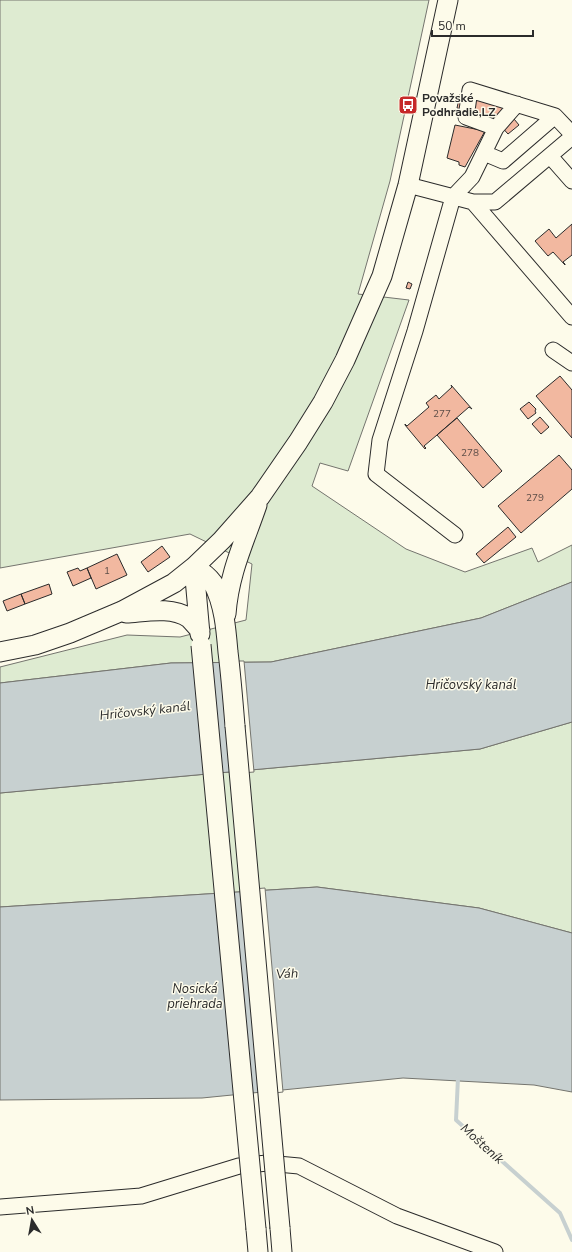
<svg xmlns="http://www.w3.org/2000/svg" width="572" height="1252" font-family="'Nunito Sans',sans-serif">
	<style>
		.green { fill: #deebd1; stroke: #74746e }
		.water { fill: #c7d0d0; stroke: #74746e }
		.pier { fill: #fdfbea; stroke: #74746e }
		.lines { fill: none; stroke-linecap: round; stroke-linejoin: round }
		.stream { stroke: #c7d0d0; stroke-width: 4 }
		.building { fill: #f2b8a0; stroke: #2b2b2b }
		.minor-casing { stroke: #2b2b2b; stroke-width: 17 }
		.major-casing { stroke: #2b2b2b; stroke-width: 21 }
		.minor { stroke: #fdfbea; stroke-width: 15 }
		.major { stroke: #fdfbea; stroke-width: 19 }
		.major-bridge-casing { stroke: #2b2b2b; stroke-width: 21; stroke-linecap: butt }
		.major-bridge { stroke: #fdfbea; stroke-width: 19 }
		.labels { text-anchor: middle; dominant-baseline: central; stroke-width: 3; stroke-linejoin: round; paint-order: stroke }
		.number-label { font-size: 10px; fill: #5d4e48 }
		.poi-label { font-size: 12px; font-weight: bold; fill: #2b2b2b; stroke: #fdfbea; text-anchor: start }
		.water-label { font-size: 13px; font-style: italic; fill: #2b2b2b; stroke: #fdfbea }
	</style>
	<rect width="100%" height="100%" fill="#fdfbea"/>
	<path class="green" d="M0 0H429L390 181 358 294 409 300 348 471 320 463 312 486 406 549 465 572 532 548 538 562 572 545V582L481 618 271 662 171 663 0 683V667L127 635 180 637 246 620 252 564 190 534 0 568Z
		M572 722V933L479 908 317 887 0 907V793L480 749Z"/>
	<path class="water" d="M572 582V722L480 749 0 793V683L171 663 271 662 481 618Z
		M317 887 479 908 572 933V1092L534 1085 403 1078 202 1098 0 1100V907Z"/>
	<path class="pier" d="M220 661H244L254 772 230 774Z
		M265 888 283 1092 259 1095 241 890Z"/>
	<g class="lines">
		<path class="stream" d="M458 1078 456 1120 560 1213 572 1240"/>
	</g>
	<path class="building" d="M460 94 500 102 519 125 508 134 492 116 457 108Z
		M455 125 485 131 465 167 459 165V162L447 158Z
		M572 224V255L563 262 565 264V265L553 252 548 256 535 241 549 229 556 238Z
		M408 282 412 284 410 289 406 288Z
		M560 376 572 390V438L536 396Z
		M451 385 472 409 469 407 437 435 424 446 426 448 425 449 405 425V424L407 426 429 407 426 403 436 395 439 399 452 387Z
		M529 402 536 409 535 411 536 413 528 419 520 409Z
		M540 417 549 427 541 434 532 424Z
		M457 418 502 471 483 488 437 435Z
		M559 455 572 470V489L521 533 498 506Z
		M508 527 516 537 484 563 476 554Z
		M162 546 170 557 148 572 141 562Z
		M117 554 127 575 96 589 87 568Z
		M78 568 80 571 87 568 91 578 73 586 67 572Z
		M49 584 52 594 25 604 21 594Z
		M21 594 25 604 7 611 3 601Z"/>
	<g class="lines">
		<g class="minor-casing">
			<path id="minor" d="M496 128 466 117 470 90 555 116 572 134
				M484 153 503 161 555 116
				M550 156 572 181
				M408 185 473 202H495L572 137
				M473 202 572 317
				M553 350 572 363
				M455 535 376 474 380 440 415 331 453 197 472 177 496 128 517 104
				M0 1207 141 1196 239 1166 267 1163 299 1166 397 1216 495 1252"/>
		</g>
		<g class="major-casing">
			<path id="major" d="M194 567C201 571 208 576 213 583 224 604 226 628 228 652 231 676 233 701 235 726
				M194 567 200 634
				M126 613C145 612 171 606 189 618 193 622 196 626 200 630
				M226 614C229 573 244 543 257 505
				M0 652 35 645 70 633 122 611 174 583 194 567 222 540 260 497 298 442 323 402 345 360 382 276 408 185 448 0
				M280 1228 282 1252
				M256 1229 258 1252"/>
		</g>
		<use href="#minor" class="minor"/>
		<use href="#major" class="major"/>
		<g class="major-bridge-casing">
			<path id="major-bridge" d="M201 645 256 1229
				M235 726 280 1228"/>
		</g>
		<use href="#major-bridge" class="major-bridge"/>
	</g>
	<defs>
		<g id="bus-square" transform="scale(1)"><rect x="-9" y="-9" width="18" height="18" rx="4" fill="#c62828" stroke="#fdfbea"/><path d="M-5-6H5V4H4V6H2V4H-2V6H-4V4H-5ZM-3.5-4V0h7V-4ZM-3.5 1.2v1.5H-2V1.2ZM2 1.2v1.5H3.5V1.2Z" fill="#fff"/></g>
	</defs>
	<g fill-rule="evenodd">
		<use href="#bus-square" x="408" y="105"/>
	</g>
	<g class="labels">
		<g class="number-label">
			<text x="442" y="414">277</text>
			<text x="470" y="453">278</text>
			<text x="535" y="498">279</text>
			<text x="107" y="571">1</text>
		</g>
		<g class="poi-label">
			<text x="422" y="98">Považské<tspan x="422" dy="14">Podhradie,LZ</tspan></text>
		</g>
		<g class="water-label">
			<text x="471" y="685">Hričovský kanál</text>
			<text transform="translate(145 711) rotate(-6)">Hričovský kanál</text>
			<text transform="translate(287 974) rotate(-2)">Váh</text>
			<text x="195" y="989">Nosická<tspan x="195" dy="15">priehrada</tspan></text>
			<text transform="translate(482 1144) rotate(42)">Mošteník</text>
		</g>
	</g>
	<g transform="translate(32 1220) rotate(349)" stroke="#fdfbea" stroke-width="3" paint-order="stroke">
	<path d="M0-3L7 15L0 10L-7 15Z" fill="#2b2b2b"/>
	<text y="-6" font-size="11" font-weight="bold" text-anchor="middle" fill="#2b2b2b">N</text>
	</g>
	<path d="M432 30v6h101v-6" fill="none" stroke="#2b2b2b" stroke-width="2"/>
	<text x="438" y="30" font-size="12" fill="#2b2b2b" stroke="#fdfbea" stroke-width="3" paint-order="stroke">50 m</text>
</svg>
